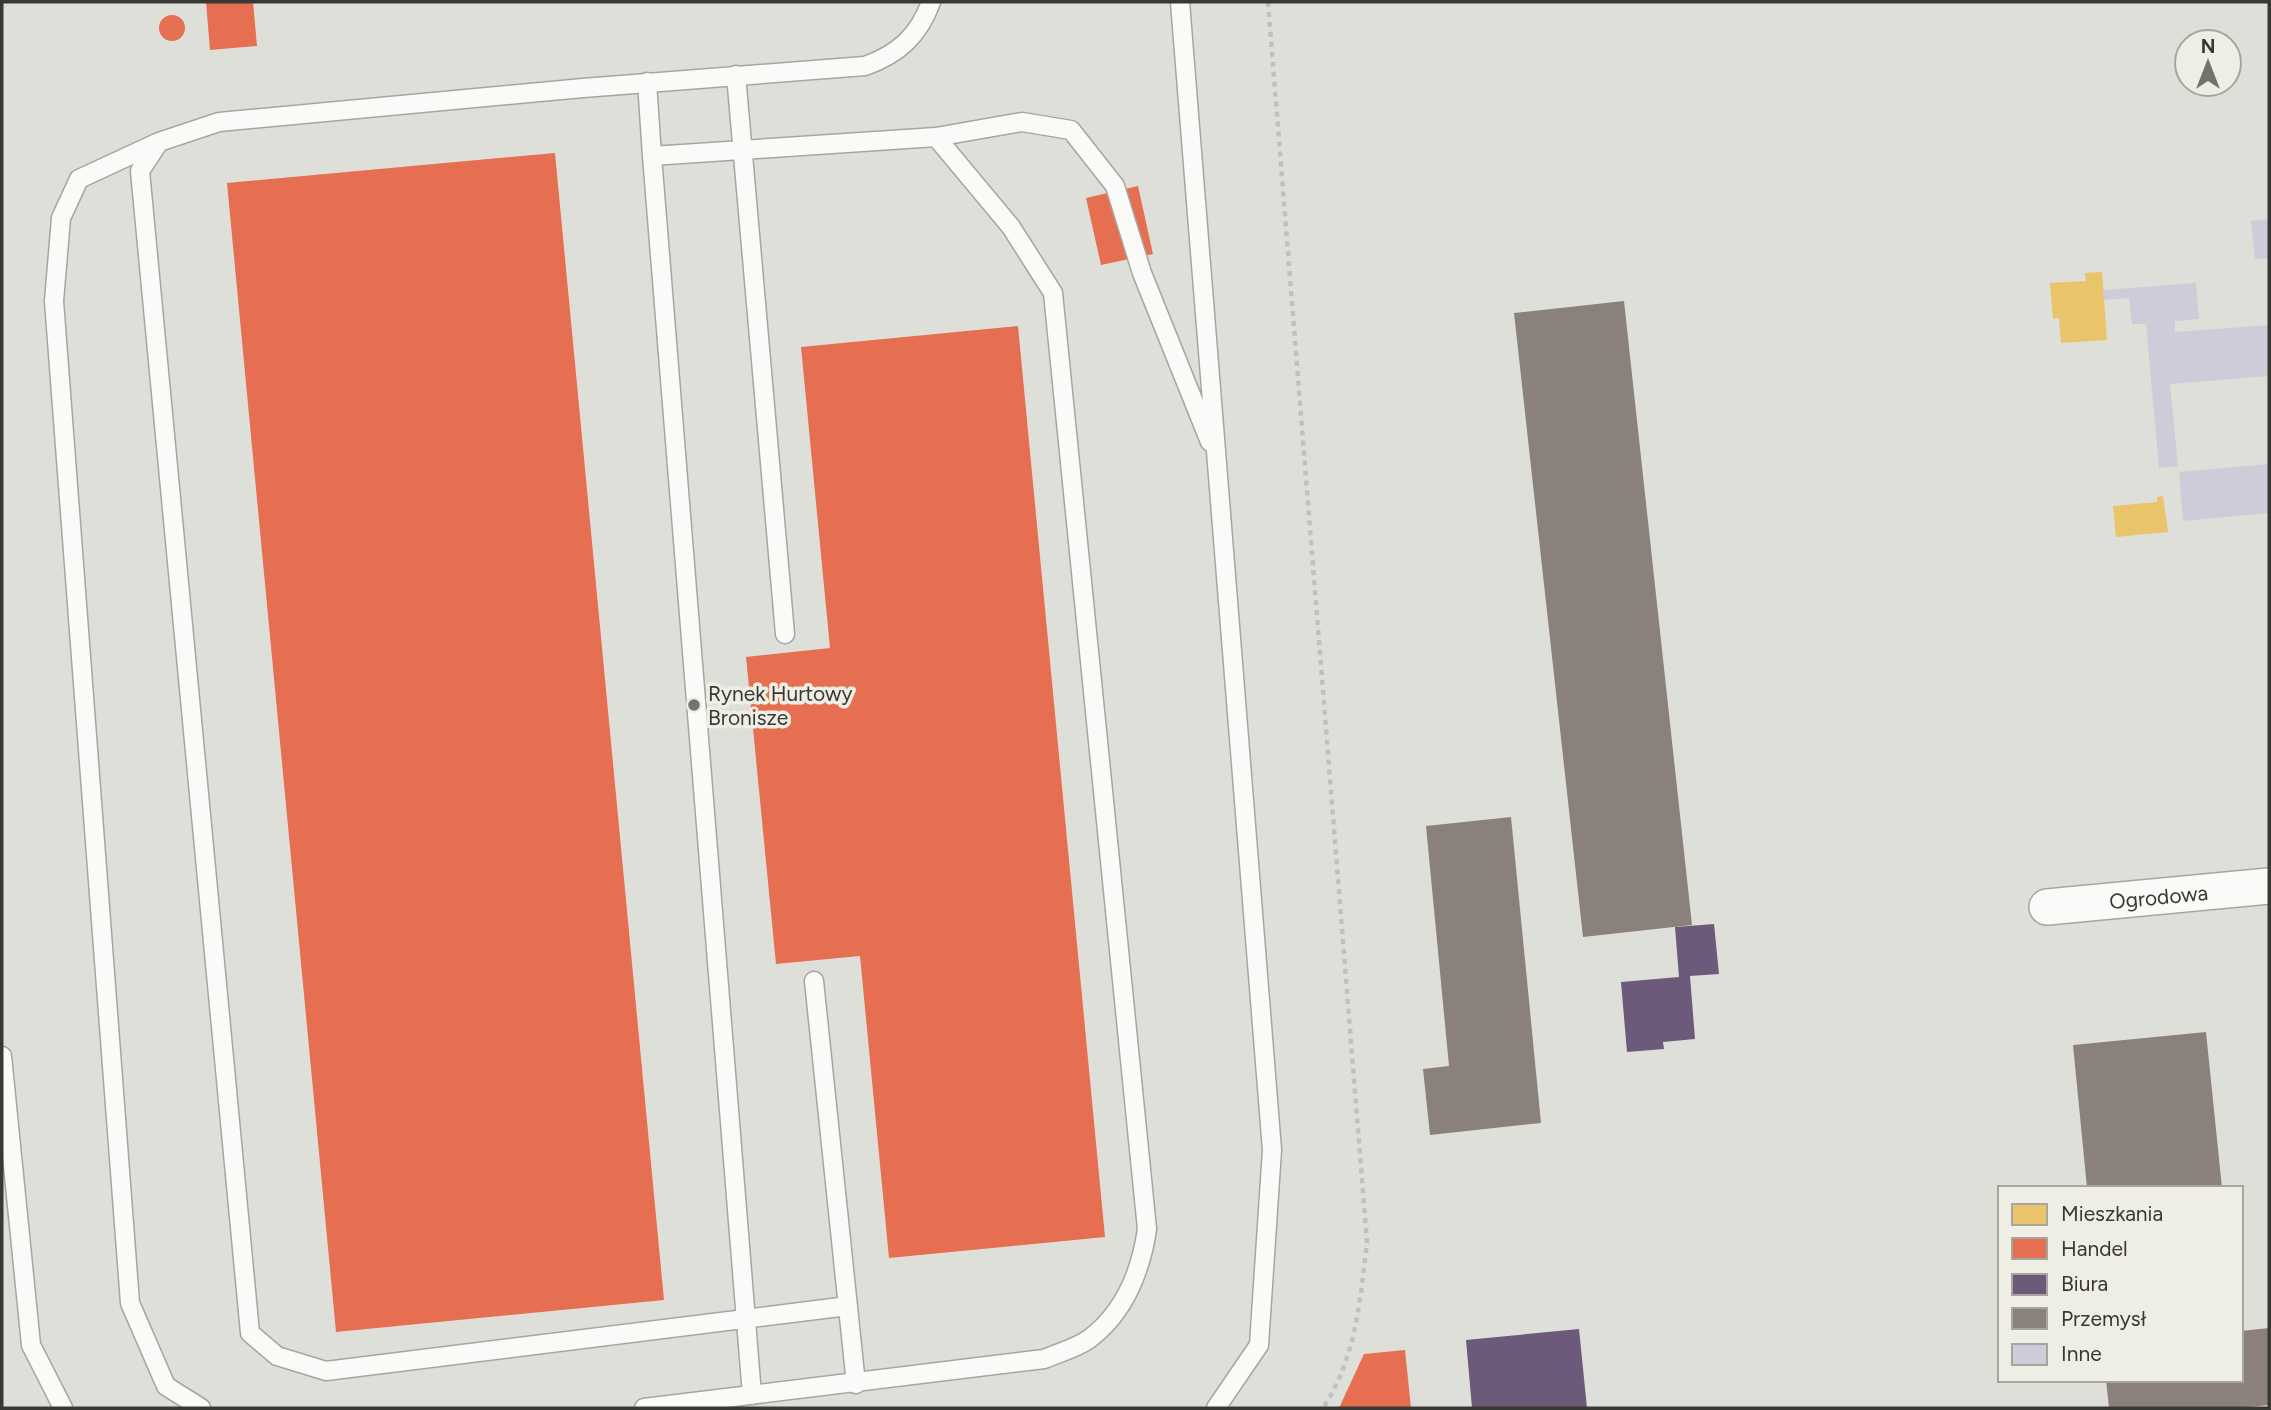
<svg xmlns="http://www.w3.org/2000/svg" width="2271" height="1410" font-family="Figtree,sans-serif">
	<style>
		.homes { fill: #e9c46a }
		.shops { fill: #e76f51 }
		.offices { fill: #6d597a }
		.industry { fill: #8a817c }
		.building { fill: #cfcbd9 }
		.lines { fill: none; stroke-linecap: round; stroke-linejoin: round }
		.service-casing { stroke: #a6a5a1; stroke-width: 21 }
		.minor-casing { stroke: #a6a5a1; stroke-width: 38 }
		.path { stroke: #c0c0bf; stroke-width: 4.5; stroke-dasharray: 5 5; stroke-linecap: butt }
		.service { stroke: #fafaf9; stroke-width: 18 }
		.minor { stroke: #fafaf9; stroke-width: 35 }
		.poi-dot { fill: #73726e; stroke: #efeee4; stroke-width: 2.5 }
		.labels { text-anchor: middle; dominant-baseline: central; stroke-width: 7; stroke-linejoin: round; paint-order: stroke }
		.poi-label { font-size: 21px; fill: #393834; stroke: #efeee4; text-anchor: start }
		.street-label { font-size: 21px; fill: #393834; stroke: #efeee4 }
	</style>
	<rect width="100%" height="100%" fill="#dfdfda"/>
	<path class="homes" d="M2102 272 2107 340 2061 343 2059 318 2053 319 2050 283 2086 281 2085 273Z
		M2163 496 2168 532 2116 537 2113 506 2157 502V497Z"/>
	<path class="shops" d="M206 2H253L257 46 210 50Z
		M159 28a13 13 0 1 1 26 0a13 13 0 1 1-26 0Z
		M555 153 664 1300 336 1332 227 183Z
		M1138 186 1153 254 1101 265 1086 198Z
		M1018 326 1105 1237 889 1258 860 956 776 964 746 657 830 648 801 347Z
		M1405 1350 1411 1408H1339L1364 1354Z"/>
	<path class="offices" d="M1714 924 1719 974 1690 976 1695 1039 1663 1042 1664 1049 1627 1052 1621 982 1679 977 1675 927Z
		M1579 1329 1587 1408H1472L1466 1340Z"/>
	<path class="industry" d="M1624 301 1692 925 1583 937 1514 313Z
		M1511 817 1541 1123 1430 1135 1423 1069 1449 1066 1426 826Z
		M2206 1032 2222 1188H2087L2073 1045Z
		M2269 1328V1405L2236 1408H2109L2106 1380H2241V1331Z"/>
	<path class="building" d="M2269 219V258L2255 259 2251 221Z
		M2196 283 2199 319 2175 321V332L2269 325V376L2170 384 2178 466 2159 468 2146 324H2132L2129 298 2104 300 2103 290Z
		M2269 464V513L2183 521 2179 472Z"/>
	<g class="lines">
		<g class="service-casing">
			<path id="service" d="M1180 2 1272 1150 1259 1345 1216 1408
				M736 75 785 634
				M936 137 1022 122 1071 130 1115 186 1142 273 1210 442
				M159 142 79 179 61 218 54 301 130 1303 166 1386 201 1408
				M652 156 752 1395
				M814 981 856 1384
				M2 1056 31 1345 63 1408
				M848 1306 326 1371 277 1356 250 1333 140 171 159 142 219 122 583 88 865 66C899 54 919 35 931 2
				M644 1408 1044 1359C1058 1353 1077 1348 1089 1339 1124 1313 1141 1271 1147 1229L1053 293 1011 227 936 137 652 156 647 82"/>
		</g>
		<g class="minor-casing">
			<g id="minor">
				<path id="s1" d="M2047 907 2269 886"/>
			</g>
		</g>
		<path class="path" d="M1268 2 1367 1242C1360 1301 1356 1358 1323 1408"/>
		<use href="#service" class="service"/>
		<use href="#minor" class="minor"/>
	</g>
	<circle class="poi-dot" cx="694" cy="705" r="7"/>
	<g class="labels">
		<g class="poi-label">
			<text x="708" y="693">Rynek Hurtowy<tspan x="708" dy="24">Bronisze</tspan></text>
		</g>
		<g class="street-label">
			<text stroke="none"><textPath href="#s1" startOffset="112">Ogrodowa</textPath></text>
		</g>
	</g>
	<rect width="2271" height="1410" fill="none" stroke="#393834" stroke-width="7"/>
	<rect x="1998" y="1186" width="245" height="196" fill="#efeee4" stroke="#a6a59e" stroke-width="2"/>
	<rect x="2012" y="1204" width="35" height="21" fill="#e9c46a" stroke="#a6a59e" stroke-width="2"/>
	<text x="2061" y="1221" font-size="21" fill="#393834">Mieszkania</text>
	<rect x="2012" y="1238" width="35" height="21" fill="#e76f51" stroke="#a6a59e" stroke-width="2"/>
	<text x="2061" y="1256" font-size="21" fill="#393834">Handel</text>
	<rect x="2012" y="1274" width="35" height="21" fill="#6d597a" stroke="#a6a59e" stroke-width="2"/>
	<text x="2061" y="1291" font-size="21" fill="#393834">Biura</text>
	<rect x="2012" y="1308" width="35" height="21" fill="#8a817c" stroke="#a6a59e" stroke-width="2"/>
	<text x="2061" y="1326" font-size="21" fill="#393834">Przemysł</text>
	<rect x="2012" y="1344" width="35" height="21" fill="#cfcbd9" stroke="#a6a59e" stroke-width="2"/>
	<text x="2061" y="1361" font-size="21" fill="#393834">Inne</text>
	<g transform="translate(2208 63)"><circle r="33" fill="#efeee4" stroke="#a6a59e" stroke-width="2"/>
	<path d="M0-5L12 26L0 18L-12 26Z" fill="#73726e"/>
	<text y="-10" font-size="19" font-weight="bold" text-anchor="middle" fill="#393834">N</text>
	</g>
</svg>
